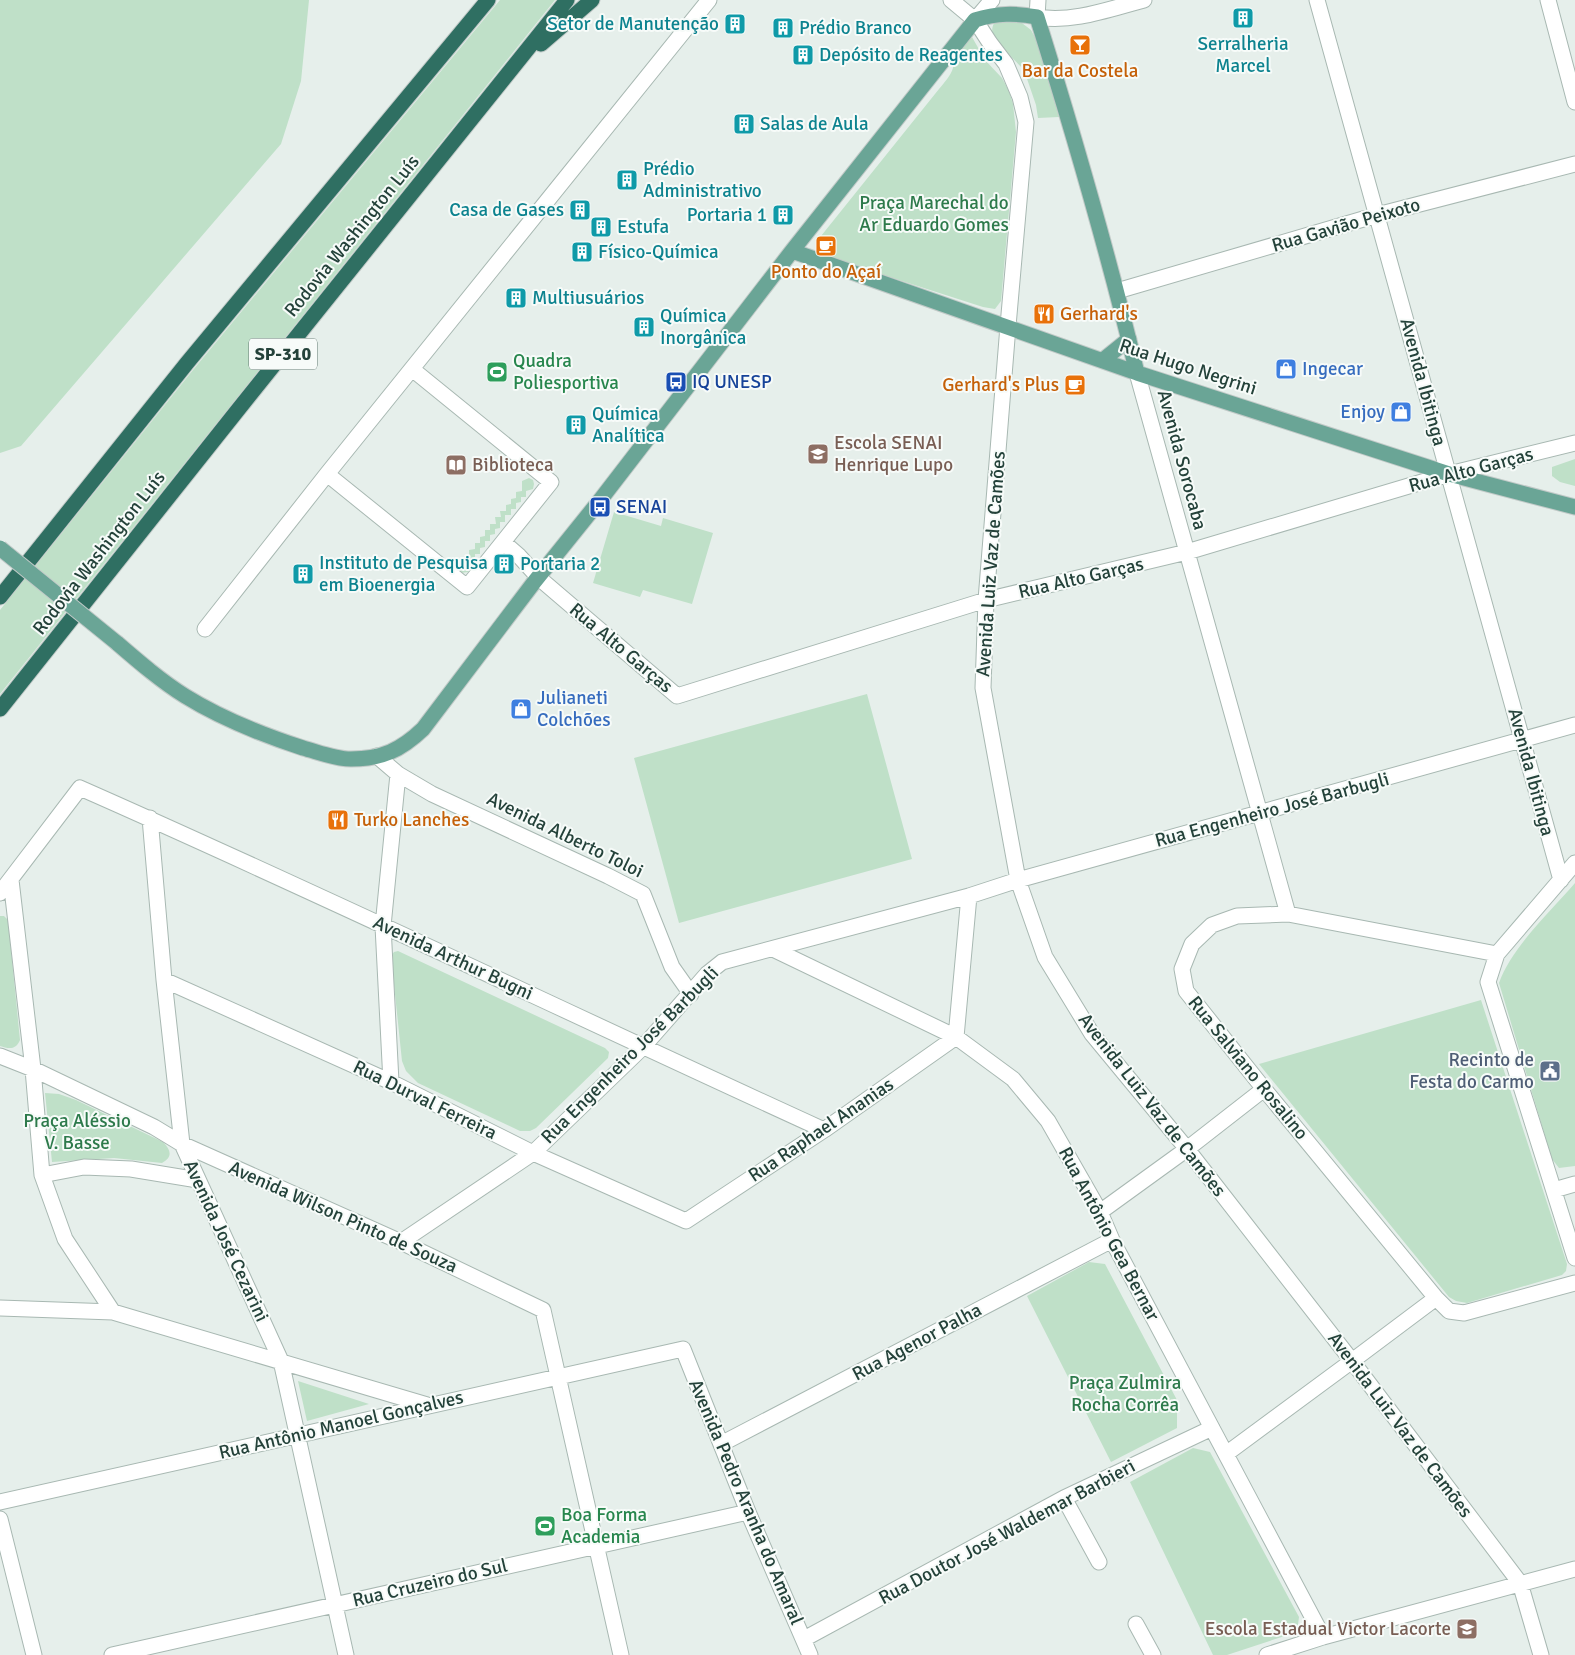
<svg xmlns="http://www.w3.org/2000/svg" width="1575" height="1655" font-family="Signika,sans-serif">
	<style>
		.green { fill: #bfe0c8 }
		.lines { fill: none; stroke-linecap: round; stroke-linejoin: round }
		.minor-casing { stroke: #a8b8b2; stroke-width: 17 }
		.major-casing { stroke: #c2cac8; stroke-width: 17 }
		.highway-casing { stroke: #c2cac8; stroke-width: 17 }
		.minor { stroke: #fff; stroke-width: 15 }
		.major { stroke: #6aa596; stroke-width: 15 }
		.highway { stroke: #2f6f62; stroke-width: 15 }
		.major-bridge-casing { stroke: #c2cac8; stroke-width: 17; stroke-linecap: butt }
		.major-bridge { stroke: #6aa596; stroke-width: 15 }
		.labels { text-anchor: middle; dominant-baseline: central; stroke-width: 4; stroke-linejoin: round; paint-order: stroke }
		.shield { fill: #f7fbf9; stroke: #637a73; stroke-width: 1 }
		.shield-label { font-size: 18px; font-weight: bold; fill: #24423a }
		.culture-label { font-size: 19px; fill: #0d838f; stroke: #f7fbf9; text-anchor: start }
		.food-label { font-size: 19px; fill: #c56008; stroke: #f7fbf9 }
		.park-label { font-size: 19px; fill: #2d7a4b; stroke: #f7fbf9 }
		.street-label { font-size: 19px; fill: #24423a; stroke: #f7fbf9 }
		.leisure-label { font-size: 19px; fill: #27864d; stroke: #f7fbf9; text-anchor: start }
		.shop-label { font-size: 19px; fill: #366cbe; stroke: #f7fbf9; text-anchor: start }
		.transit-label { font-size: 19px; fill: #164399; stroke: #f7fbf9; text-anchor: start }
		.education-label { font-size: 19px; fill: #785e54; stroke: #f7fbf9; text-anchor: start }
		.service-label { font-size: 19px; fill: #4e5e75; stroke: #f7fbf9; text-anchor: end }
	</style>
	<rect width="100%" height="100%" fill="#e6efeb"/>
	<path class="green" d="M0 0H309L301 81 281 144 21 446 0 453Z
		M500 0H555L0 694V610L193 370Z
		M1018 20 1031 30 1039 45 1059 117 1038 118 1036 105 1024 70 995 40C992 34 991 30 994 23Z
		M972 37 985 60 1002 78 1009 91 1013 104 1016 132 1001 301 995 309 983 307 821 255 817 250V241L939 89C944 83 951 75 953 68 956 56 961 46 972 37Z
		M1575 459V486L1560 482 1552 476V467Z
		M529 478 533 480 534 484 533 489 526 491V497H521V502L516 503V509H511V515H505V522H500V528L495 529V534L490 535V541H485V547L480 548V554H475V560L469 561 470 569 468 572 461 573 458 571 457 567 459 562H465L464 556H469V550L475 549V543H480V537L485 536V530H490V524H496L495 517H501L500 511H506V505L511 504V499L516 498V492L522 491V481Z
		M614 512 661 526 663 518 713 533 692 604 643 590 640 597 593 583Z
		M867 694 912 859 679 923 634 758Z
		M1575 883V1166L1559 1168 1552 1159 1499 983C1512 947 1550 912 1575 883Z
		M0 916H4L8 920 20 1040C16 1050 9 1049 0 1046Z
		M398 951 605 1048 609 1052 608 1058 536 1128 530 1131H520L418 1083 406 1071 402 1061 391 956 394 952Z
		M1481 1000 1567 1264 1566 1271 1562 1275 1467 1303 1456 1301 1449 1297 1259 1064Z
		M45 1093 59 1094 76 1100 163 1142C171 1150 173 1157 162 1163L114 1158 52 1162Z
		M1089 1262 1105 1264 1177 1400V1428L1111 1462 1027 1296Z
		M298 1381 369 1404 307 1421Z
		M1193 1448 1210 1452 1299 1617 1297 1632 1227 1655H1213L1130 1482Z"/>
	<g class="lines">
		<g class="minor-casing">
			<path id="minor" d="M951 0 975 20 990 43 1006 64 1020 97 1026 122 1008 326 986 600 983 688 1018 880 1045 957 1092 1034 1187 1149 1352 1361 1520 1583 1541 1655
				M1038 0 1037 17C1073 23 1109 9 1144 0
				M1317 0 1561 880
				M1548 0 1575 102
				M975 20 992 0
				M1117 291 1377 215 1575 164
				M1137 373 1288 914
				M327 474 467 587 551 482 412 369
				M503 542 519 556 539 578 677 696 986 600 1187 552 1449 474 1575 443
				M205 629 327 474 709 0
				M377 756 398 774 432 794 608 876 643 894 672 967 691 994
				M150 818 164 980 182 1144 281 1361 346 1655
				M1575 863 1497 954 1488 982 1575 1258
				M11 880 33 1069 42 1175 65 1239 113 1312
				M0 893 80 788C330 898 576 1017 824 1130
				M773 949 956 1037 1013 1079 1048 1121 1100 1212 1112 1240 1323 1637
				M1497 954 1288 914 1237 916 1212 925 1192 944 1182 969 1186 991 1264 1089 1436 1298 1449 1311 1464 1313 1575 1283
				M164 980 391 1082 533 1153 686 1221 824 1130 956 1037 969 896
				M0 1056 33 1069 154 1127 182 1144 401 1242 543 1310 621 1655
				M391 1082 383 926 398 774
				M42 1175 84 1167 131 1169 198 1180
				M1554 1190 1575 1184
				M1100 1212 1187 1149 1264 1089
				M401 1242 533 1153 643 1047 707 974 722 962 969 896 1018 880 1575 725
				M0 1308 113 1312 427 1405
				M721 1444 1112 1240
				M1226 1454 1352 1361 1436 1298
				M1064 1498 1099 1562
				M0 1502 683 1349 748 1512 810 1655
				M0 1519 34 1655
				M1136 1624 1153 1655
				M804 1639 1064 1498 1212 1428
				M112 1655 748 1512
				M1267 1655 1323 1637 1575 1569"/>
		</g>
		<g class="major-casing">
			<path id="major" d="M792 251 1137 373 1449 474 1575 507
				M1103 360 1129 339
				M117 643C139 662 161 681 185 696 222 719 263 735 303 748 318 752 335 759 351 759 382 759 401 750 423 729L535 581 601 499 792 251 975 20C997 13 1015 13 1037 17 1074 135 1108 253 1137 373"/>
		</g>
		<g class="highway-casing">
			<path id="highway" d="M541 44 592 0
				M0 597 187 363 488 0
				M0 709 237 411 567 0"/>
		</g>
		<use href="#minor" class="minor"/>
		<use href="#major" class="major"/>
		<use href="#highway" class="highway"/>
		<g class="major-bridge-casing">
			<path id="major-bridge" d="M0 548 117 643"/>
		</g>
		<use href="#major-bridge" class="major-bridge"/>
	</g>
	<defs>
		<g id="building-square" transform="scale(1.125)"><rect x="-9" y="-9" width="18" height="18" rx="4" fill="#0f9aa8" stroke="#f7fbf9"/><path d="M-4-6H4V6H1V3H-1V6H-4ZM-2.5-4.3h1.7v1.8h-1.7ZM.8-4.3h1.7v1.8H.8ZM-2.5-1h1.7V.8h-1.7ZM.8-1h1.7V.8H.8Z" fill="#fff"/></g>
		<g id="bar-square" transform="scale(1.125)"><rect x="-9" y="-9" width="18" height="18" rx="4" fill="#e8710a" stroke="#f7fbf9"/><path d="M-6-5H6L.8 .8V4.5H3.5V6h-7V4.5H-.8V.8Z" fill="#fff"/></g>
		<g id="cafe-square" transform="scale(1.125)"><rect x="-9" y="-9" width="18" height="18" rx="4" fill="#e8710a" stroke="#f7fbf9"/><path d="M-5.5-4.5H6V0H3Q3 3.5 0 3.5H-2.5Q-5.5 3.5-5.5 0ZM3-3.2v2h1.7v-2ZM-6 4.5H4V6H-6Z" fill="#fff"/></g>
		<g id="restaurant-square" transform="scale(1.125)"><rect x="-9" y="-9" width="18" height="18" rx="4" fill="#e8710a" stroke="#f7fbf9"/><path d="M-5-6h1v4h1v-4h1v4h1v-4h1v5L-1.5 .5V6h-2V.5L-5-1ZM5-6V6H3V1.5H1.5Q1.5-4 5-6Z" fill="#fff"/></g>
		<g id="shop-square" transform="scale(1.125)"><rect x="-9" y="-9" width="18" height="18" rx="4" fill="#3f7fe0" stroke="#f7fbf9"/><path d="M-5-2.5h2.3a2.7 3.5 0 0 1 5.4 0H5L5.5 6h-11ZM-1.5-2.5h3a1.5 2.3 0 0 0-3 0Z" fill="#fff"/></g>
		<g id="stadium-square" transform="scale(1.125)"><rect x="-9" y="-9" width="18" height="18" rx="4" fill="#2e9e5b" stroke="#f7fbf9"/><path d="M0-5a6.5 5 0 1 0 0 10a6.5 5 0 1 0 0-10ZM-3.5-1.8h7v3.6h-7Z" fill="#fff"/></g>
		<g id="bus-square" transform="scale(1.125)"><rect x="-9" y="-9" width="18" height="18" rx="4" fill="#1a4fb4" stroke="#f7fbf9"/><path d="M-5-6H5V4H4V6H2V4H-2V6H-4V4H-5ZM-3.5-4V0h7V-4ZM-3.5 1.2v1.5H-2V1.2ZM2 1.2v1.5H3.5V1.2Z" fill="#fff"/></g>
		<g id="university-square" transform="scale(1.125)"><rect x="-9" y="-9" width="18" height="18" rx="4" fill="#8d6e63" stroke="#f7fbf9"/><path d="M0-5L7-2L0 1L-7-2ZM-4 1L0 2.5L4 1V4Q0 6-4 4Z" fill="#fff"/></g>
		<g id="library-square" transform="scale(1.125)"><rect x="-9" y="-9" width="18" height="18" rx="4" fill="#8d6e63" stroke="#f7fbf9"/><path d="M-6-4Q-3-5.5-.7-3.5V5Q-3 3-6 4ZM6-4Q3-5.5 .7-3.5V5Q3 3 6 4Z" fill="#fff"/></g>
		<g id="civic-square" transform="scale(1.125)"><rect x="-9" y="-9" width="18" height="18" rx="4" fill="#5c6f8a" stroke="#f7fbf9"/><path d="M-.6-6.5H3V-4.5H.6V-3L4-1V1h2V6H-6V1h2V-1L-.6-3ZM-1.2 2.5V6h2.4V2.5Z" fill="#fff"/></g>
		<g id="school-square" transform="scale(1.125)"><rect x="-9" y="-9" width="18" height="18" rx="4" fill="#8d6e63" stroke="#f7fbf9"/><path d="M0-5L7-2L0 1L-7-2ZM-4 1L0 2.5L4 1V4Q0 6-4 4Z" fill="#fff"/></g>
	</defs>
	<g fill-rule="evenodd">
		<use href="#building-square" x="1243" y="18"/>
		<use href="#building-square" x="735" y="24"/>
		<use href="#building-square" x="783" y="28"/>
		<use href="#bar-square" x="1080" y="45"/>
		<use href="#building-square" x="803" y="55"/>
		<use href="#building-square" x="744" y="124"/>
		<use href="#building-square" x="627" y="180"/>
		<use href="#building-square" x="580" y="210"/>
		<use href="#building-square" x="783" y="215"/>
		<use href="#building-square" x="601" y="227"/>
		<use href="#cafe-square" x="826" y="246"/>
		<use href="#building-square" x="582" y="252"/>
		<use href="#building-square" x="516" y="298"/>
		<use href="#restaurant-square" x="1044" y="314"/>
		<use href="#building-square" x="644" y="327"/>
		<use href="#shop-square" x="1286" y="369"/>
		<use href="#stadium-square" x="497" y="372"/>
		<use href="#bus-square" x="676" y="382"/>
		<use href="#cafe-square" x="1075" y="385"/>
		<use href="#shop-square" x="1401" y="412"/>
		<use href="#building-square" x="576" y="425"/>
		<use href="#university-square" x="818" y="454"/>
		<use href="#library-square" x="456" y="465"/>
		<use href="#bus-square" x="600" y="507"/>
		<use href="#building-square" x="504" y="564"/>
		<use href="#building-square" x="303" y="574"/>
		<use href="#shop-square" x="521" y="709"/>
		<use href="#restaurant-square" x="338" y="820"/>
		<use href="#civic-square" x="1550" y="1071"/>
		<use href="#stadium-square" x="545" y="1526"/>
		<use href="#school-square" x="1467" y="1629"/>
	</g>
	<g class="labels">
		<rect class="shield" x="249" y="338.5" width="68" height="31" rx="4"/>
		<g class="shield-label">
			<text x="283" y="354">SP-310</text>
		</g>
		<g class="culture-label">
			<text x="719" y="24" text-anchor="end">Setor de Manutenção</text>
			<text x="799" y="28">Prédio Branco</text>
			<text x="1243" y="44" text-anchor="middle">Serralheria<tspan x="1243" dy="22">Marcel</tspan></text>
			<text x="819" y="55">Depósito de Reagentes</text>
			<text x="760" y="124">Salas de Aula</text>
			<text x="643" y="169">Prédio<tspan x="643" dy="22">Administrativo</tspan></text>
			<text x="564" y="210" text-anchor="end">Casa de Gases</text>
			<text x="767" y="215" text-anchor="end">Portaria 1</text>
			<text x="617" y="227">Estufa</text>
			<text x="598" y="252">Físico-Química</text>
			<text x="532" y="298">Multiusuários</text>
			<text x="660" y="316">Química<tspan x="660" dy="22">Inorgânica</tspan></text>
			<text x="592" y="414">Química<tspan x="592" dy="22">Analítica</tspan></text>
			<text x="319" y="563">Instituto de Pesquisa<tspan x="319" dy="22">em Bioenergia</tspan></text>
			<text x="520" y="564">Portaria 2</text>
		</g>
		<g class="food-label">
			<text x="1080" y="71">Bar da Costela</text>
			<text x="826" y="272">Ponto do Açaí</text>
			<text x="1060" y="314" text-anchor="start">Gerhard's</text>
			<text x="1059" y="385" text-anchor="end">Gerhard's Plus</text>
			<text x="354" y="820" text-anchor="start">Turko Lanches</text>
		</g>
		<g class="park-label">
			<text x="934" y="203">Praça Marechal do<tspan x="934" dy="22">Ar Eduardo Gomes</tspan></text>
			<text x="77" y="1121">Praça Aléssio<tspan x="77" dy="22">V. Basse</tspan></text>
			<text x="1125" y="1383">Praça Zulmira<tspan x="1125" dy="22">Rocha Corrêa</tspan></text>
		</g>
		<g class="street-label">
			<text transform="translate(1346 225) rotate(-16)">Rua Gavião Peixoto</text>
			<text transform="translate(352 236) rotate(-51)">Rodovia Washington Luís</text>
			<text transform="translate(1188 367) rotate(18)">Rua Hugo Negrini</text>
			<text transform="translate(1423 382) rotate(75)">Avenida Ibitinga</text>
			<text transform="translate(1182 460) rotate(75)">Avenida Sorocaba</text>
			<text transform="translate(1471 470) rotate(-15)">Rua Alto Garças</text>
			<text transform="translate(99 553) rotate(-52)">Rodovia Washington Luís</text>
			<text transform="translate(991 564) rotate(-86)">Avenida Luiz Vaz de Camões</text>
			<text transform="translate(1081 578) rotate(-13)">Rua Alto Garças</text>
			<text transform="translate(621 648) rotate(40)">Rua Alto Garças</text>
			<text transform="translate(1531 772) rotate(75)">Avenida Ibitinga</text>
			<text transform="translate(1272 810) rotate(-15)">Rua Engenheiro José Barbugli</text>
			<text transform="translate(565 835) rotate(26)">Avenida Alberto Toloi</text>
			<text transform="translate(453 958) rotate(25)">Avenida Arthur Bugni</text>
			<text transform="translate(630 1055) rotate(-45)">Rua Engenheiro José Barbugli</text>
			<text transform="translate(1248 1068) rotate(51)">Rua Salviano Rosalino</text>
			<text transform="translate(425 1100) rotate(26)">Rua Durval Ferreira</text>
			<text transform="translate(1152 1105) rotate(52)">Avenida Luiz Vaz de Camões</text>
			<text transform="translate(821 1130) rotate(-34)">Rua Raphael Ananias</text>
			<text transform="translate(343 1217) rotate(24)">Avenida Wilson Pinto de Souza</text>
			<text transform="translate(1109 1234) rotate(62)">Rua Antônio Gea Bernar</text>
			<text transform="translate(226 1241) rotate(65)">Avenida José Cezarini</text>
			<text transform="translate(917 1342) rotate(-28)">Rua Agenor Palha</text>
			<text transform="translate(341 1425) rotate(-13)">Rua Antônio Manoel Gonçalves</text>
			<text transform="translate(1400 1425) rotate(53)">Avenida Luiz Vaz de Camões</text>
			<text transform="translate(746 1502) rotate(67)">Avenida Pedro Aranha do Amaral</text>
			<text transform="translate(1007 1532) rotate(-28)">Rua Doutor José Waldemar Barbieri</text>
			<text transform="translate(430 1583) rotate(-13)">Rua Cruzeiro do Sul</text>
		</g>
		<g class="leisure-label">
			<text x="513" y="361">Quadra<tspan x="513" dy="22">Poliesportiva</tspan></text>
			<text x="561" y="1515">Boa Forma<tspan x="561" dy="22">Academia</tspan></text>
		</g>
		<g class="shop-label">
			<text x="1302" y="369">Ingecar</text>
			<text x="1385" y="412" text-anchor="end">Enjoy</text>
			<text x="537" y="698">Julianeti<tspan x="537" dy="22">Colchões</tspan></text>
		</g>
		<g class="transit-label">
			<text x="692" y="382">IQ UNESP</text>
			<text x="616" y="507">SENAI</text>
		</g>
		<g class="education-label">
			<text x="834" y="443">Escola SENAI<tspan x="834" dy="22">Henrique Lupo</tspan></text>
			<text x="472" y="465">Biblioteca</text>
			<text x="1451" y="1629" text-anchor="end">Escola Estadual Victor Lacorte</text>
		</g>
		<g class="service-label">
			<text x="1534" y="1060">Recinto de<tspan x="1534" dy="22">Festa do Carmo</tspan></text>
		</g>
	</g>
</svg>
